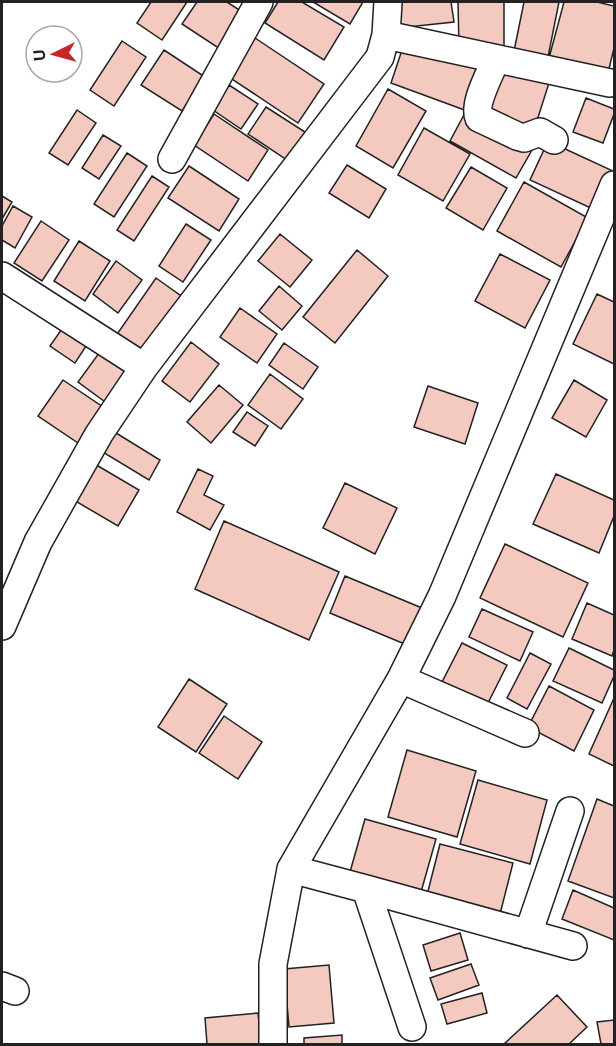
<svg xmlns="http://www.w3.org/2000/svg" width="616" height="1046" font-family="'Noto Sans',sans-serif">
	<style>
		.building { fill: #f3c9c0; stroke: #222; stroke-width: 1.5 }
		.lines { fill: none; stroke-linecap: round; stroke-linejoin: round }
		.street-casing { stroke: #222; stroke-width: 30 }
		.street { stroke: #fff; stroke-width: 27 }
	</style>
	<rect width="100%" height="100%" fill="#fff"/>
	<path class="building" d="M151 2H187L162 40 137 23Z
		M197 2H227L244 13 220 49 182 24Z
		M278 2H302L344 27 324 60 265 23Z
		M313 2H363L350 24Z
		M395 2H451L454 22 398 28Z
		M458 2H504V47L459 48Z
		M524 2H559L547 62 513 56Z
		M564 2H597L614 6V48L608 73 549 58Z
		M255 38 324 84 298 123 229 77Z
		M122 41 146 57 114 106 90 90Z
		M405 41 485 71 470 112 391 83Z
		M164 50 205 77 182 111 141 85Z
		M502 68 549 83 534 130 487 114Z
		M229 85 258 104 241 129 213 110Z
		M388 89 426 111 393 168 356 146Z
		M586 98 614 109V114L603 143 573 132Z
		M266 107 305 132 287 160 248 134Z
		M77 110 96 123 68 165 49 153Z
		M465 113 532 150 516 178 450 141Z
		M214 114 268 150 248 181 194 145Z
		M424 128 470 154 443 201 398 175Z
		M103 135 121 146 99 179 82 168Z
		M548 141 613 171 595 210 530 180Z
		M127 153 147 166 114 217 94 204Z
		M347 165 386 189 369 218 329 193Z
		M189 166 239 199 219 231 168 198Z
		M471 167 507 188 483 230 446 208Z
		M152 176 169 187 134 241 117 230Z
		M524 182 588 218 561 267 497 231Z
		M2 196 12 202 2 219Z
		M13 206 32 217 15 248 2 240V226Z
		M41 221 69 240 42 281 14 263Z
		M186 224 211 240 183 282 159 266Z
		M280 234 312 260 290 287 258 261Z
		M79 241 110 261 85 301 54 281Z
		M357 250 388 276 335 343 303 317Z
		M500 254 550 280 525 328 475 301Z
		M116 261 142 280 118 313 93 294Z
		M156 278 184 298 141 359 113 340Z
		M279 286 302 306 282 330 259 311Z
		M597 294 614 302V364L573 344Z
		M240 308 277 334 257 363 220 337Z
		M66 323 90 340 75 363 50 346Z
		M191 342 219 364 190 402 162 381Z
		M284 343 318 367 303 389 269 365Z
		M102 349 132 371 108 404 78 382Z
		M270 374 303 399 281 429 248 405Z
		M63 380 109 411 84 447 38 416Z
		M574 380 607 400 586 437 552 418Z
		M219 385 243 405 211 443 187 422Z
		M428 386 478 403 465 444 414 427Z
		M247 412 268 426 255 446 233 432Z
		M108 428 160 460 149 480 96 448Z
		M93 463 139 490 118 526 72 499Z
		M198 469 213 476 204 495 224 505 210 530 177 512Z
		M556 474 614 500V516L599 553 533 524Z
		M345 483 397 508 375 554 323 528Z
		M224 521 339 572 309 640 195 589Z
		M505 544 588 583 563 637 480 598Z
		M345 576 422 608 407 645 330 613Z
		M587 603 614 615V650L612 656 572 639Z
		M482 609 533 632 520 661 469 637Z
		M462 643 507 665 484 711 439 688Z
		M569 648 614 670V676L602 703 553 681Z
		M530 653 551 664 527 709 507 698Z
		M189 679 227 704 196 752 158 727Z
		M549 686 594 710 574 751 528 727Z
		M614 698V766L589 754Z
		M224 716 262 742 238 779 199 753Z
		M407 750 476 771 457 837 388 817Z
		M478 780 547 800 530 864 460 844Z
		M597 799 614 806V898L568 881Z
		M365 819 436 839 421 892 350 872Z
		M440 844 513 863 500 914 427 895Z
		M573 890 614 908V940L562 919Z
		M460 933 468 960 431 971 423 945Z
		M471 964 479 985 438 1000 430 978Z
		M329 965 334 1023 289 1027 284 969Z
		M482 993 487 1013 447 1024 441 1004Z
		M557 995 587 1027 569 1044H504Z
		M258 1013 261 1044H207L205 1018Z
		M614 1020V1044H601L597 1022Z
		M342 1035V1044H304V1038Z"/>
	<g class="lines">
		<g class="street-casing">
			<path id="street" d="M386 35 610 83
				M496 59C490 74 473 104 479 118L517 136 524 138 540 132 554 140
				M172 159 259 2
				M2 276 144 367 380 57 386 35 388 2
				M2 626 38 542 99 434 144 367
				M401 679 525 733
				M291 869 366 889 412 1027
				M366 889 573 946
				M528 934 570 811
				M2 986 15 991
				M273 1044V964L291 869 401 679 442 596 614 185"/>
		</g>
		<use href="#street" class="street"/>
	</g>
	<rect width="616" height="1046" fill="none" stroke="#222222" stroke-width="6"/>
	<g transform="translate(54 54) rotate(265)"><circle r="28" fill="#ffffff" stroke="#a7a7a7" stroke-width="1.5"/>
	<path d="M0-4.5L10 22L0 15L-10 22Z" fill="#c62828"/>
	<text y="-9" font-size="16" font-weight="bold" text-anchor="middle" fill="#222222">U</text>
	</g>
</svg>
